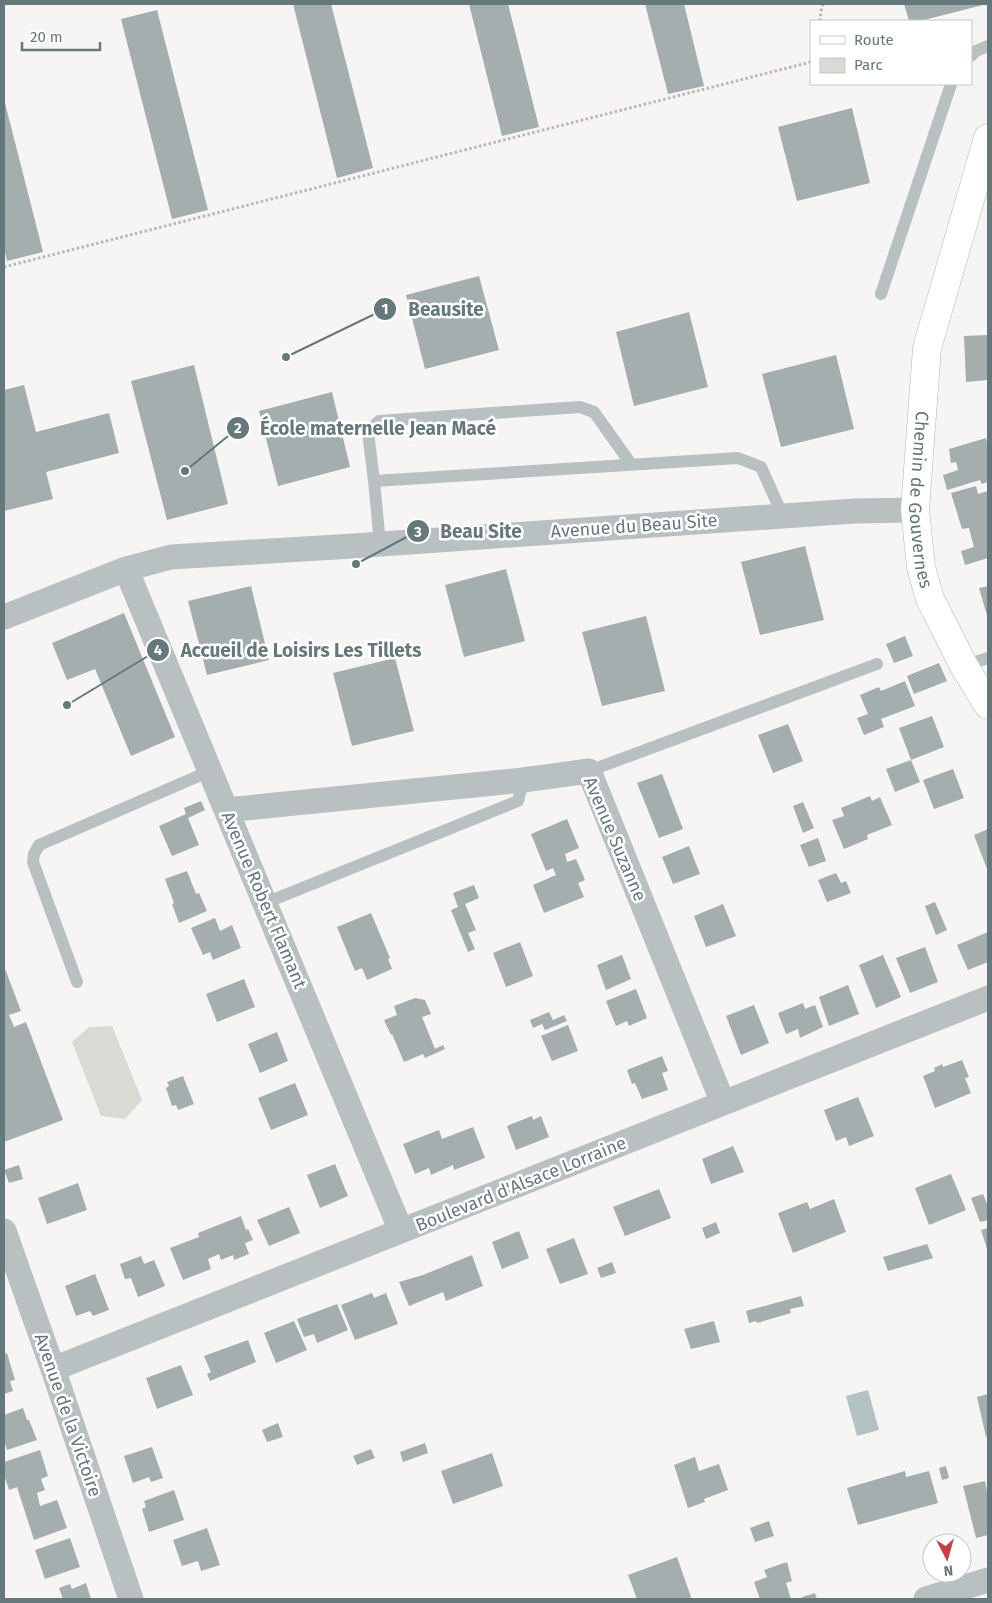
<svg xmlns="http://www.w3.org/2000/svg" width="992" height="1603" font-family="'Fira Sans',sans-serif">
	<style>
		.green { fill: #d8dad3 }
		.water { fill: #b3c2c2 }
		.building { fill: #a4aeaf }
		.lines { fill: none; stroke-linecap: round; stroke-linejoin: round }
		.secondary-casing { stroke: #aeb6b7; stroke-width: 29 }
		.path { stroke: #b4b9ba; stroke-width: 3; stroke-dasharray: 2.5 2.5; stroke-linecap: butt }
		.lane { stroke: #b9c0c1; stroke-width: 12 }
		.street { stroke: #b9c0c1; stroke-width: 25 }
		.secondary { stroke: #fff; stroke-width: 28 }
		.labels { text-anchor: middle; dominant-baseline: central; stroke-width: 5; stroke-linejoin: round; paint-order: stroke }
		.street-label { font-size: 18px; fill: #65787a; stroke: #fff }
		.leader { fill: none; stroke: #65787a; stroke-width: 2 }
		.callout-dot { fill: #65787a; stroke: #fff; stroke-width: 2 }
		.mark-label { font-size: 15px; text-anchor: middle; font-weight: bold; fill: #fff }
		.callout-label { font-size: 19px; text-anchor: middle; font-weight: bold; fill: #65787a; stroke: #fff; stroke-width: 5; stroke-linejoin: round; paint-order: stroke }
	</style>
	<rect width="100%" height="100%" fill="#f6f5f3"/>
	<path class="green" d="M112 1026 142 1100 125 1119 101 1116 72 1042 89 1027Z"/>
	<path class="water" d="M868 1390 879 1430 857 1436 846 1396Z"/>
	<path class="building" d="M293 4H331L373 168 337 178Z
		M469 4H508L539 127 502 136Z
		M645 4H684L704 86 668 94Z
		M904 4H983V5L920 21H909Z
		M157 10 208 210 172 219 121 19Z
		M4 99 43 252 7 261 4 248Z
		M852 108 870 183 797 201 778 127Z
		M479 276 499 350 425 369 406 295Z
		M689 312 708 387 634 406 616 332Z
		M988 335V380L966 382 964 336Z
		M836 355 854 429 781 447 762 374Z
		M194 365 228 504 167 520 131 381Z
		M24 385 36 432 109 413 119 453 46 472 53 499 4 511V390Z
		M332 392 350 467 278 486 259 411Z
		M986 438 988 447V482L982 484 980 480 947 490 943 475 958 470 956 462 951 463 949 449Z
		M976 486 978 494 988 491V558L965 565 961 551 974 547 969 528 962 529 951 493Z
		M805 546 824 620 760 635 741 562Z
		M506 569 525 641 464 657 445 585Z
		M251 586 269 660 207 675 188 601Z
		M988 586V619L979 588Z
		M124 613 175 737 131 756 95 669 67 680 52 643Z
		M646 616 665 691 602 706 582 632Z
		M905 636 913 656 894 663 886 644Z
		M395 658 414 731 352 746 333 673Z
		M939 663 947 681 914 694 907 676Z
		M905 681 915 706 881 719 884 727 864 735 857 718 868 714 860 695 879 687 881 691Z
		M932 716 944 747 911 760 899 728Z
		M788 724 803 761 773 773 758 735Z
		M911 760 920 782 895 792 886 769Z
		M953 769 964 798 934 809 923 780Z
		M662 774 683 829 659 838 637 783Z
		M870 796 872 801 880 797 892 825 867 835 868 839 844 849 832 820 844 816 841 808Z
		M201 801 205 810 188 818 199 845 172 856 159 826 186 814 184 808Z
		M803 802 814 828 803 833 793 806Z
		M567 819 579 848 565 854 567 862 576 859 585 880 578 883 584 897 544 913 533 885 556 875 553 868 546 871 531 834Z
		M988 829V868L987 869 974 835Z
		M818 838 826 861 809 867 800 845Z
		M689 846 700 874 673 884 662 857Z
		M187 871 196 894 199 893 207 911 179 923 172 904 174 903 165 879Z
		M836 873 841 883 846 881 851 893 827 902 818 880Z
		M474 885 479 898 465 904 476 930 468 933 475 949 468 952 451 910 458 907 453 893Z
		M935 902 947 930 936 935 925 906Z
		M723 904 736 936 706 947 694 916Z
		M371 913 390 958 388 959 392 969 367 980 362 968 355 971 337 927Z
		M215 918 220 931 232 925 241 948 213 960 210 952 203 955 191 928Z
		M988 932V962L968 970 957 945Z
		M520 942 533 976 506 987 493 953Z
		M925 947 938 982 910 993 896 958Z
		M622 955 631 979 606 990 597 965Z
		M883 955 901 997 876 1008 859 965Z
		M4 966 21 1011 9 1015 14 1027 26 1022 63 1120 4 1142Z
		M244 979 255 1007 217 1022 206 994Z
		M848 985 859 1014 829 1026 819 997Z
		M636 989 647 1018 629 1026 627 1021 616 1026 606 1001Z
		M415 998 425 1000 431 1014 422 1017 435 1049 443 1045 445 1049 425 1058 423 1054 404 1062 392 1034 391 1035 384 1020 397 1015 394 1006Z
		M803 1003 805 1009 815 1005 823 1027 800 1038 798 1029 786 1034 778 1013Z
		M754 1005 769 1043 741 1055 726 1016Z
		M549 1012 553 1020 564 1015 567 1021 545 1030 542 1024 533 1028 530 1020Z
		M568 1025 578 1051 552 1061 541 1036Z
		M277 1032 288 1061 260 1073 248 1044Z
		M662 1056 668 1071 662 1073 668 1090 642 1099 635 1083 632 1084 627 1070Z
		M962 1060 969 1077 965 1078 971 1093 935 1108 923 1076 935 1071 934 1068 942 1064 943 1067Z
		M183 1076 194 1104 178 1110 176 1105 172 1106 166 1088 169 1086 167 1082Z
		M295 1083 308 1115 271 1130 258 1098Z
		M858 1097 874 1136 849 1146 846 1137 836 1141 824 1110Z
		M532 1116 533 1120 541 1116 549 1137 516 1150 507 1126Z
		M473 1127 485 1158 454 1170 453 1165 431 1175 429 1168 415 1174 403 1144 439 1130 442 1139Z
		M733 1146 744 1172 711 1184 702 1159Z
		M335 1164 348 1196 320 1208 307 1175Z
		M19 1165 23 1179 9 1183 4 1170Z
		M951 1174 966 1210 929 1225 915 1188Z
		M78 1183 87 1210 47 1224 38 1198Z
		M659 1189 671 1218 625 1236 613 1207Z
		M983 1194 988 1206V1220L980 1222 971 1198Z
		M834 1199 846 1232 793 1253 778 1213 807 1202 810 1209Z
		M289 1207 300 1233 269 1246 257 1220Z
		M241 1216 246 1230 248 1229 253 1240 245 1243 249 1254 234 1260 233 1255 221 1260 219 1254 208 1259 211 1269 183 1280 170 1248 199 1237 198 1233Z
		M716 1222 720 1233 706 1239 702 1228Z
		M988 1228V1252L981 1230Z
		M519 1231 529 1258 502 1269 492 1242Z
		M574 1238 588 1274 560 1284 546 1249Z
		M927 1244 933 1258 888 1271 883 1257Z
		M472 1255 483 1286 446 1301 443 1292 409 1306 399 1282 423 1275Z
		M141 1256 144 1264 154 1260 165 1286 138 1297 131 1278 125 1279 120 1264Z
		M612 1262 616 1273 601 1278 597 1268Z
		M95 1274 109 1310 93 1316 90 1311 76 1316 65 1286Z
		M372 1293 374 1298 386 1293 398 1324 355 1340 341 1305Z
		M801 1296 804 1306 790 1309 791 1313 757 1323 756 1321 749 1323 746 1311Z
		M337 1304 348 1330 317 1343 314 1334 304 1337 297 1319Z
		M294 1321 307 1350 276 1363 264 1333Z
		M714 1321 720 1342 691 1349 684 1329Z
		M248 1340 256 1362 210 1381 207 1374 211 1372 204 1356Z
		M7 1353 15 1380 10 1381 13 1391 4 1394V1354Z
		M181 1365 193 1395 157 1409 146 1378Z
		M988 1394V1436L986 1437 977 1397Z
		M23 1408 27 1420H29L37 1440 7 1450 4 1440V1415Z
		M278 1423 283 1437 267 1442 262 1430Z
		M425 1443 428 1453 403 1462 400 1452Z
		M152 1447 163 1478 151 1482 149 1477 133 1483 124 1456Z
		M371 1449 375 1458 357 1465 353 1456Z
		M40 1450 48 1476 41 1479 45 1490 37 1493 40 1506 57 1500 67 1528 34 1540 17 1487 9 1490 4 1475V1462Z
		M492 1453 503 1486 453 1504 441 1471Z
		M695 1457 699 1471 719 1464 728 1490 704 1499 705 1502 688 1508 674 1465Z
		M946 1466 949 1478 942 1480 939 1468Z
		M905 1471 906 1477 929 1471 938 1503 858 1525 847 1488Z
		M985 1481 988 1496V1535L976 1538 963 1486Z
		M174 1490 184 1520 149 1532 142 1509 146 1507 144 1501Z
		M769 1521 774 1536 755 1542 750 1528Z
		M207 1528 220 1565 201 1571 198 1561 182 1566 173 1540Z
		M70 1538 80 1567 45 1579 35 1550Z
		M677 1557 691 1597 690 1599H637L628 1575Z
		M787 1562 792 1581 786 1583 791 1599H760L754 1582 767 1577 764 1570Z
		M86 1583 91 1599H63L59 1588 70 1584 72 1589Z
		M815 1593 817 1599H803L802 1597Z"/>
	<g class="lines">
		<g class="secondary-casing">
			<g id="secondary">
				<path id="s1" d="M988 138 927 348 915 510 921 567 930 599 964 666 988 705"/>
			</g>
		</g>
		<path class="path" d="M820 21 821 11 823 4
			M4 267 811 62"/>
		<path class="lane" d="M971 56 976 51 988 46
			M881 294 951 84
			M374 481 368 432 379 421 580 407 594 412 631 464
			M380 544 374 481 738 458 761 467 783 516
			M964 666 988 658
			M589 771 877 664
			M265 903 518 801 523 780
			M77 982 33 862 34 854 39 845 210 771"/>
		<path class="street" d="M126 569 401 1231
			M4 617 126 569 171 557 353 546 855 511 915 510
			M226 810 523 780 589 771 723 1103
			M4 1231 53 1369 131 1599
			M53 1369 988 998
			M926 1599 988 1580"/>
		<use href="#secondary" class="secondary"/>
	</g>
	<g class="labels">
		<g class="street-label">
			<text stroke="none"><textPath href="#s1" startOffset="371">Chemin de Gouvernes</textPath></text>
			<text transform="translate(634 526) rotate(-4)">Avenue du Beau Site</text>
			<text transform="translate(615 839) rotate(67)">Avenue Suzanne</text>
			<text transform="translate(264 900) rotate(67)">Avenue Robert Flamant</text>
			<text transform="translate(521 1184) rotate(-22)">Boulevard d'Alsace Lorraine</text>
			<text transform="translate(68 1415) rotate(71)">Avenue de la Victoire</text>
		</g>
	</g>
	<path class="leader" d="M286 357L385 309M185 471L238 428M356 564L418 531M67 705L158 650"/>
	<g class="callout-dot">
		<circle cx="286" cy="357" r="5"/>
		<circle cx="185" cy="471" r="5"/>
		<circle cx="356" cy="564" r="5"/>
		<circle cx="67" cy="705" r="5"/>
		<circle cx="385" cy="309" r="12"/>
		<circle cx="238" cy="428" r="12"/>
		<circle cx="418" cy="531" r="12"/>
		<circle cx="158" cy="650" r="12"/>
	</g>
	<g class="mark-label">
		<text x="385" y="314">1</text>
		<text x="238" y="433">2</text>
		<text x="418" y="537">3</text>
		<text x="158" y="655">4</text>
	</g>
	<g class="callout-label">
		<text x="446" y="316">Beausite</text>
		<text x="378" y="435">École maternelle Jean Macé</text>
		<text x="481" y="538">Beau Site</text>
		<text x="301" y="657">Accueil de Loisirs Les Tillets</text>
	</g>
	<rect width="992" height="1603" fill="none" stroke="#65787a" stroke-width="10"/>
	<rect x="810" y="20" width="162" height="65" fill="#ffffff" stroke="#c1c9ca"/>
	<rect x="820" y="36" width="25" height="8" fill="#ffffff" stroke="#c1c9ca"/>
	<text x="854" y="45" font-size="15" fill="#65787a">Route</text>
	<rect x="820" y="58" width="25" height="15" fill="#d8dad3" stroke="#c1c9ca"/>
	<text x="854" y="70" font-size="15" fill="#65787a">Parc</text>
	<g transform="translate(947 1558) rotate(174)"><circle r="24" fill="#ffffff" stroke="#c1c9ca"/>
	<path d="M0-4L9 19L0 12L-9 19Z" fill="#cd3d45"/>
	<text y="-8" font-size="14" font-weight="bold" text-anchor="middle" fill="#65787a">N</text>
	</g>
	<path d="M22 42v8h78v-8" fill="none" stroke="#65787a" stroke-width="2.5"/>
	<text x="30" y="42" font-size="15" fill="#65787a" stroke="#ffffff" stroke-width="4" paint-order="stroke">20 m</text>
</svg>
